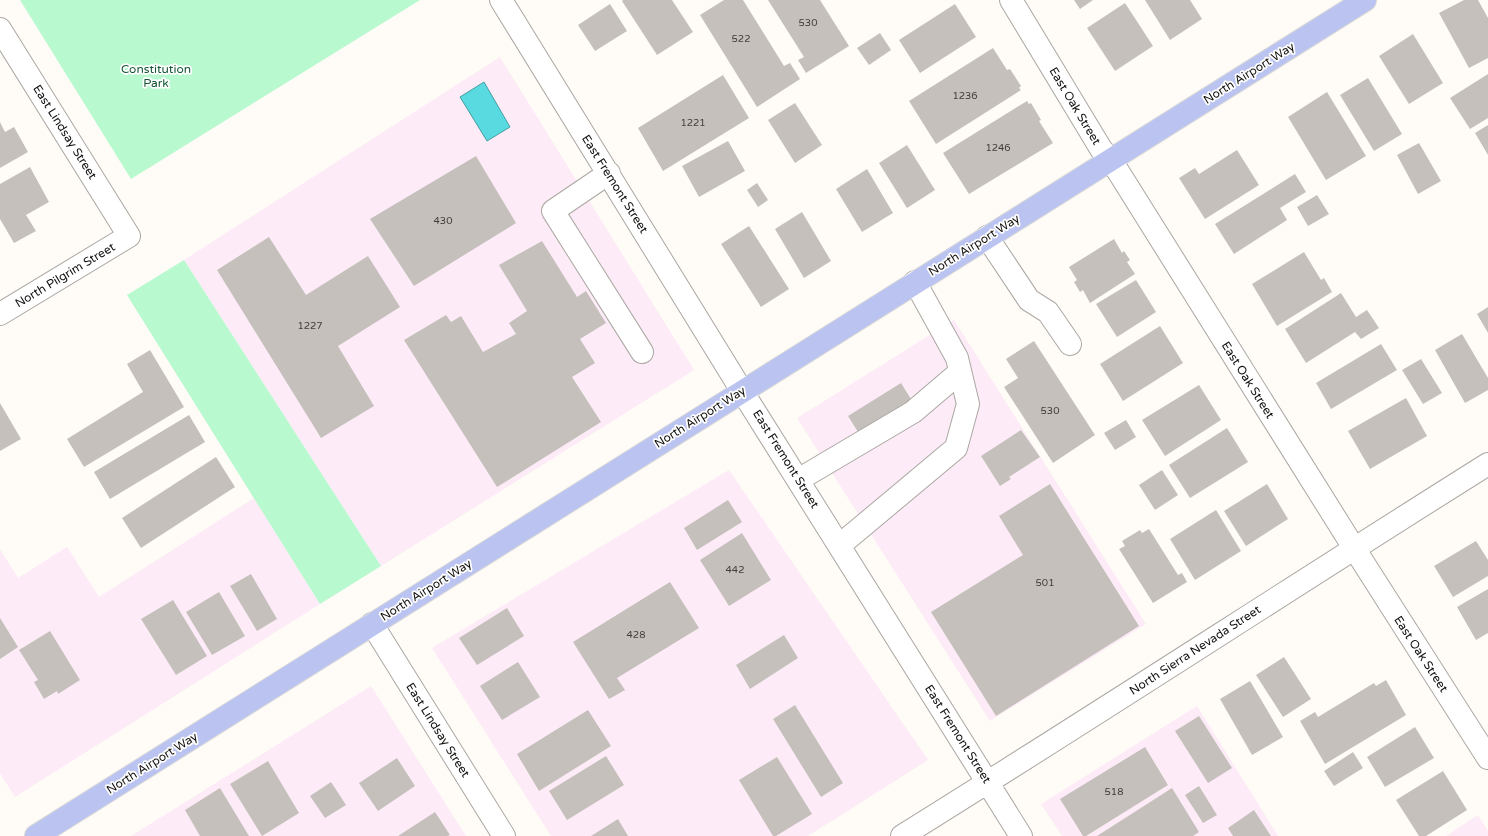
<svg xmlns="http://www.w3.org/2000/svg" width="1488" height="836" font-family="'Varela Round',sans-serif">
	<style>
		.commercial { fill: #fdecf7 }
		.green { fill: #b9f9cf }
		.water { fill: #59dae0; stroke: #449ea1 }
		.building { fill: #c5c0bc }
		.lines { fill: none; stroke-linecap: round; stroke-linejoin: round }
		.minor-casing { stroke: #aba7a2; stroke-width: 24 }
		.major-casing { stroke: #d9d9d9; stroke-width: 24 }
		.minor { stroke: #fff; stroke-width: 22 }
		.major { stroke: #bbc4f0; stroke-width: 22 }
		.labels { text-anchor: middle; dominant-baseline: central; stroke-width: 3.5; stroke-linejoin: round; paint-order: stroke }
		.number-label { font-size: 10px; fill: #403d3a }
		.park-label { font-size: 12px; fill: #155534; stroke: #fff }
		.street-label { font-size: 12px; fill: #13110f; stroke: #fff }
	</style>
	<rect width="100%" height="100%" fill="#fffbf6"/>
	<path class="commercial" d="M500 57 694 370 381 566 184 260Z
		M954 320 1146 624 990 721 797 418Z
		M729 470 928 760 808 836H551L432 648Z
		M254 498 320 604 15 797 0 773V549L18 578 67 547 99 597Z
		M371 686 466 836H131Z
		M1197 706 1278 836H1062L1041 804Z
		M1478 815 1488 831V836H1446Z"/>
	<path class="green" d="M20 0H420L131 179Z
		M184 260 381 566 320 604 127 295Z"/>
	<path class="water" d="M484 82 510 127 487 141 460 97Z"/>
	<path class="building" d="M623 0H672L693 32 657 55 622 1Z
		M724 0H743L784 66 790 63 800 79 757 107 700 15Z
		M768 0H820L849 46 806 73 798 60 804 57Z
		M1074 0H1093L1080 9Z
		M1145 0H1190L1202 19 1170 40Z
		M1464 0H1478L1488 18V58L1469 68 1439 13Z
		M1125 3 1153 46 1115 71 1087 28Z
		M610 4 627 31 595 51 578 25Z
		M955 4 976 37 920 73 899 40Z
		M880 33 891 50 869 65 857 48Z
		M1413 34 1443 83 1409 104 1379 56Z
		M993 48 1007 70 1010 69 1021 86 1019 88 1021 90 936 144 909 101Z
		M1488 74V118L1470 129 1450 98Z
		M723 75 749 118 663 171 638 128Z
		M1368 78 1402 134 1374 151 1340 95Z
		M1327 92 1366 156 1326 180 1288 117Z
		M1027 101 1029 104 1031 103 1041 120 1039 121 1053 143 969 194 943 153Z
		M795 103 822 145 795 163 768 120Z
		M0 122 5 132 14 127 28 152 0 168Z
		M1488 125V155L1475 133Z
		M728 141 745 171 699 197 682 166Z
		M1419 143 1441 181 1418 194 1397 155Z
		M907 145 935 190 907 208 879 163Z
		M1237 150 1259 185 1205 219 1179 178 1195 168 1199 174Z
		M476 156 516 223 414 286 370 219Z
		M30 167 49 202 26 215 36 231 14 243 0 219V184Z
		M867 169 893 213 862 232 836 189Z
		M1295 174 1306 192 1280 208 1287 220 1234 254 1215 224Z
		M757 183 768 200 758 207 747 190Z
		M1317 195 1329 214 1308 226 1297 207Z
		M802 212 831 261 804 278 775 229Z
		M749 226 789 289 761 307 721 244Z
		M269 237 306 295 368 256 400 307 338 346 374 406 321 438 217 270Z
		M1114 239 1122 253 1124 251 1130 260 1127 262 1135 274 1090 303 1083 290 1080 292 1074 282 1077 280 1069 267Z
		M542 241 577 297 586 291 606 323 580 339 595 363 572 377 601 422 497 487 404 340 446 315 451 322 461 316 483 352 516 334 509 323 527 311 499 265Z
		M1304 252 1321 280 1324 278 1332 292 1277 326 1252 284Z
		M1136 280 1156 312 1117 337 1096 304Z
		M1341 293 1356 317 1367 310 1379 328 1361 339 1355 332 1306 363 1285 329Z
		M1488 307V333L1477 314Z
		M1160 326 1183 363 1123 401 1100 364Z
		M1462 334 1488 378V390L1465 403 1435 350Z
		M1034 341 1095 435 1053 463 1004 387 1018 378 1006 359Z
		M1381 344 1397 370 1331 409 1316 383Z
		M150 350 184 407 84 467 67 439 143 392 127 364Z
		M1421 359 1442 393 1423 404 1402 370Z
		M901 383 914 404 861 437 848 416Z
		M1199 385 1221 420 1165 456 1142 420Z
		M1406 398 1427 436 1370 469 1348 431Z
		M0 403 21 439 0 451Z
		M189 415 205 442 110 499 94 472Z
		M1126 420 1136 437 1115 450 1104 433Z
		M1227 428 1248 462 1190 498 1169 465Z
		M1021 430 1040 457 1009 477 1011 479 1000 486 981 456Z
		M216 457 235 487 141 548 122 518Z
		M1162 470 1178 495 1155 510 1139 485Z
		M1050 484 1139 626 996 716 931 612 1023 555 999 516Z
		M1267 484 1288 519 1246 546 1224 511Z
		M728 500 742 522 697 550 684 528Z
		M1216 510 1241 551 1195 580 1170 539Z
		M1149 529 1178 575 1182 573 1187 582 1153 603 1119 549 1125 546 1122 541 1140 530 1142 533Z
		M742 533 771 580 729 606 700 560Z
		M1476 541 1488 560V576L1453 597 1434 566Z
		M251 574 277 619 257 631 230 586Z
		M670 582 699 628 617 678 625 690 609 699 573 642Z
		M1488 589V633L1476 640 1457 607Z
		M219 592 245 636 212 655 186 612Z
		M173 600 207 656 176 675 141 619Z
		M507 608 524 636 477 665 459 638Z
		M0 618 18 647 0 659Z
		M50 631 80 680 58 694 57 691 44 699 34 682 38 680 19 650Z
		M784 635 798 658 750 689 736 665Z
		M1284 657 1311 699 1283 717 1256 675Z
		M518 662 540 697 502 720 480 686Z
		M1386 680 1406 715 1325 764 1300 721 1315 712 1318 717 1374 683 1376 686Z
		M1250 681 1283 737 1252 755 1220 699Z
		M795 705 843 783 821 797 773 719Z
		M588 710 611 746 539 791 517 754Z
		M1199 716 1232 768 1208 783 1175 731Z
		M1415 727 1434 758 1385 787 1367 757Z
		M1145 747 1168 785 1086 836H1083L1060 799Z
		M1353 752 1363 768 1334 786 1324 771Z
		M606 756 624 785 567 820 549 791Z
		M777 757 812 814 776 836H773L739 780Z
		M397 758 415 786 378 811 359 783Z
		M268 761 299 813 262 836 230 784Z
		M1443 771 1467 810 1426 836H1419L1396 800Z
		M331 782 346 805 325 818 310 796Z
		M1199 786 1217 815 1203 823 1185 795Z
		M220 788 249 836H200L185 810Z
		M1172 788 1199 832 1193 836H1097Z
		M1254 810 1271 836H1233L1228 828Z
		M435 812 450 835 447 836H398Z
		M618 819 628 836H591Z"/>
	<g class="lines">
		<g class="minor-casing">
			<path id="minor" d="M501 0 742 391 1021 836
				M1011 0 1101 149 1111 160 1354 548 1488 758
				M0 29 129 236 0 314
				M609 173 553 211 642 352
				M987 237 1029 300 1048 312 1070 344
				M798 480 913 412 960 372
				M840 545 956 448 968 404 957 358 915 282
				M372 624 504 836
				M902 836C1098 714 1292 587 1488 464"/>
		</g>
		<g class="major-casing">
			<path id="major" d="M36 836 1365 0"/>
		</g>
		<use href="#minor" class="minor"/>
		<use href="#major" class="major"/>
	</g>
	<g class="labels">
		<g class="number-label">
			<text x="808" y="23">530</text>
			<text x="741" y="39">522</text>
			<text x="965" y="96">1236</text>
			<text x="693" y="123">1221</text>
			<text x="998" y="148">1246</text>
			<text x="443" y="221">430</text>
			<text x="310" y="326">1227</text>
			<text x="1050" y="411">530</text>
			<text x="735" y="570">442</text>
			<text x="1045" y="583">501</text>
			<text x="636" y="635">428</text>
			<text x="1114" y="792">518</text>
		</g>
		<g class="park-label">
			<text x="156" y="69">Constitution<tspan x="156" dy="14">Park</tspan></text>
		</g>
		<g class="street-label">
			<text transform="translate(1249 73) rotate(-32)">North Airport Way</text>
			<text transform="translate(1075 106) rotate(59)">East Oak Street</text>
			<text transform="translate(65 132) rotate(58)">East Lindsay Street</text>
			<text transform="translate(615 184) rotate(58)">East Fremont Street</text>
			<text transform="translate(974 245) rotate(-32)">North Airport Way</text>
			<text transform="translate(65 275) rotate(-31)">North Pilgrim Street</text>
			<text transform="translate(1248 380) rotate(58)">East Oak Street</text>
			<text transform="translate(700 417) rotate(-32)">North Airport Way</text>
			<text transform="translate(786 459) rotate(58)">East Fremont Street</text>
			<text transform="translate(426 590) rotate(-32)">North Airport Way</text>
			<text transform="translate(1195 650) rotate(-33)">North Sierra Nevada Street</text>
			<text transform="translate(1421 654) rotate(57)">East Oak Street</text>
			<text transform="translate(438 730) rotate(58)">East Lindsay Street</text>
			<text transform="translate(958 734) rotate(58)">East Fremont Street</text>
			<text transform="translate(152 763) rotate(-32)">North Airport Way</text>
		</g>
	</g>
</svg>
